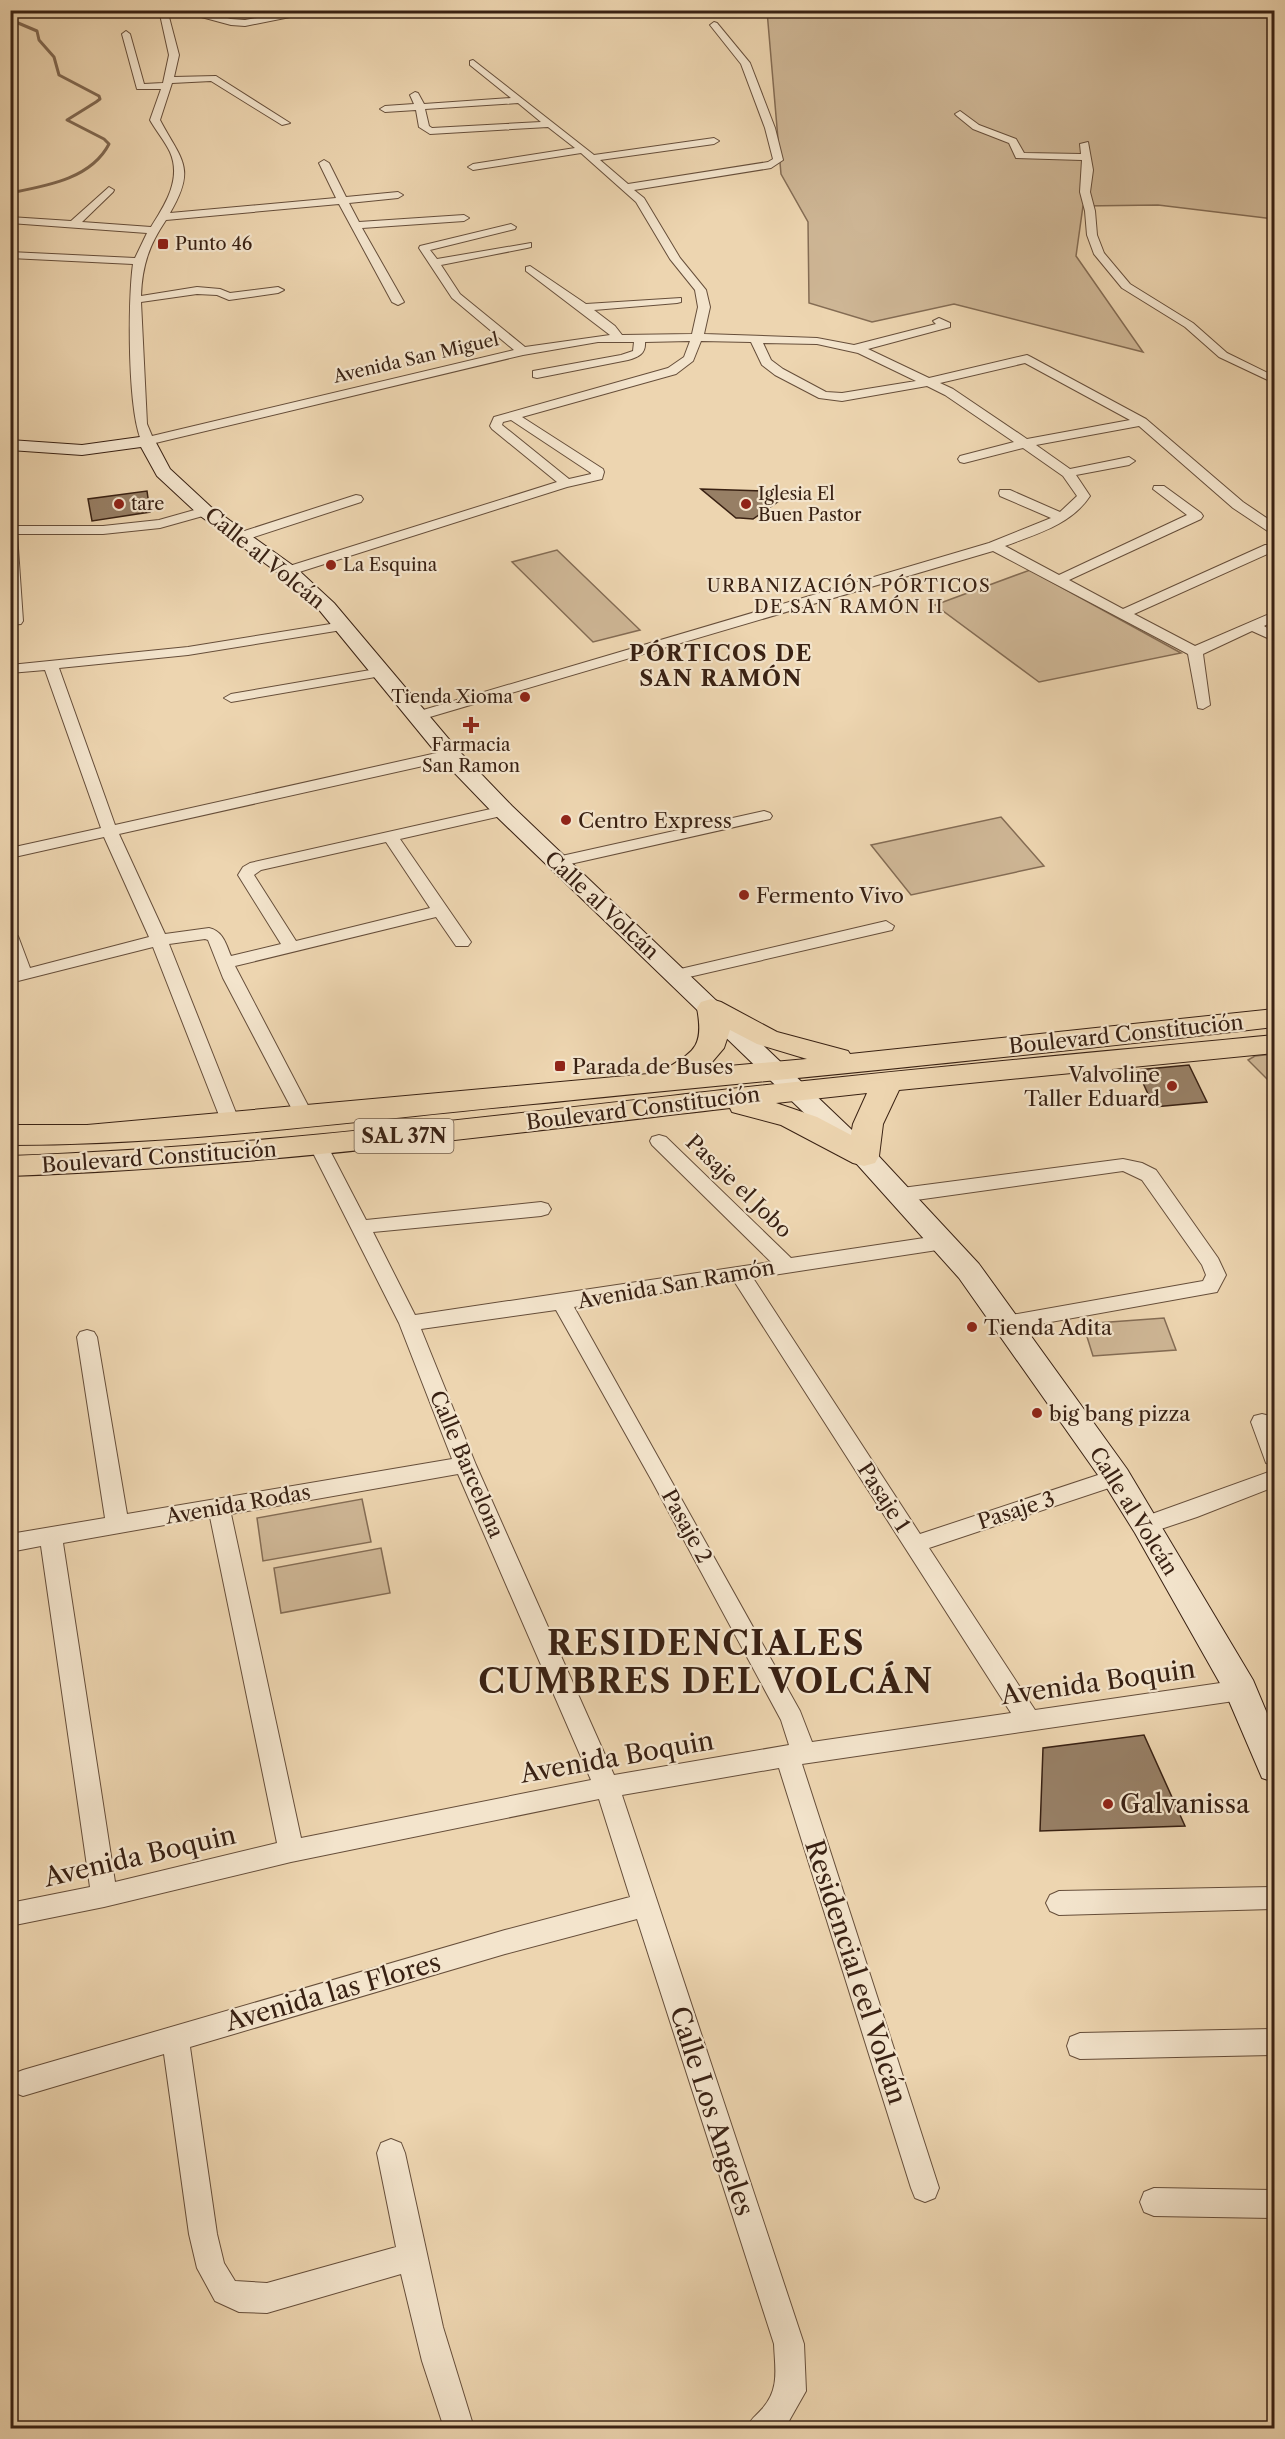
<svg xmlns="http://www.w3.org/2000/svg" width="1285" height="2439" font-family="'Libre Caslon Text',serif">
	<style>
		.green { fill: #ceb695; stroke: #846c54; stroke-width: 1.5 }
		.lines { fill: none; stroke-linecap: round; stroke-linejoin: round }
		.stream { stroke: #806851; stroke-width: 3 }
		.building { fill: #977f65; stroke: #392113; stroke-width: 1.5 }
		.minor-casing { stroke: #664e3a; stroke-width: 2 }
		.secondary-casing { stroke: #392113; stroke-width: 2 }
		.trunk-casing { stroke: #392113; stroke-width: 2 }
		.minor { fill: #f3e4cc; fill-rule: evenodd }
		.secondary { fill: #f3e4cc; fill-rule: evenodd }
		.trunk { fill: #edd5b0; fill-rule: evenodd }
		.poi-dot { fill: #8f2418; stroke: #f3e4cc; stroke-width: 2 }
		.labels { text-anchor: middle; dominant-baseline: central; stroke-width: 4.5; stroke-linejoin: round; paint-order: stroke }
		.far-poi-label { font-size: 18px; fill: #392113; stroke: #f3e4cc; text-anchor: start }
		.far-street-label { font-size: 18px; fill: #392113; stroke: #f3e4cc }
		.far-neighbourhood-label { font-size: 18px; letter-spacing: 1.5px; fill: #392113; stroke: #f3e4cc }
		.shield { fill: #f3e4cc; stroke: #715c4a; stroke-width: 1.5 }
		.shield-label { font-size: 20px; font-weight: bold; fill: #392113 }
		.street-label { font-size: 21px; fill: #392113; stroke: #f3e4cc }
		.poi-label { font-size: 21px; fill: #392113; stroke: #f3e4cc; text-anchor: start }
		.far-district-label { font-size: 22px; font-weight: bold; letter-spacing: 1.5px; fill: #392113; stroke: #f3e4cc }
		.near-street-label { font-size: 26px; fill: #392113; stroke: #f3e4cc }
		.near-poi-label { font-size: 26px; fill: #392113; stroke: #f3e4cc; text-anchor: start }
		.near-district-label { font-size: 33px; font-weight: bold; letter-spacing: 1.5px; fill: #392113; stroke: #f3e4cc }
	</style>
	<rect width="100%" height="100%" fill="#edd5b0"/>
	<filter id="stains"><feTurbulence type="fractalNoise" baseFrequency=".00333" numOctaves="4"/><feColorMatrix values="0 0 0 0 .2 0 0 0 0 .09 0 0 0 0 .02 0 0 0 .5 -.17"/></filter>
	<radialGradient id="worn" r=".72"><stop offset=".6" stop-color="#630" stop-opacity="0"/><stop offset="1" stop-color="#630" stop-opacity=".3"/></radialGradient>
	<path class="green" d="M767 11H1274V219L1158 205 1083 206 1076 256 1143 352 954 304 872 322 809 303 808 222 781 174Z
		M557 550 640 630 593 642 512 562Z
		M1030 570 1181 653 1039 682 935 605Z
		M1001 817 1044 866 911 895 871 845Z
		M1274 1054V1086L1248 1060 1255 1056Z
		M1164 1318 1176 1350 1093 1356 1083 1324Z
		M362 1499 371 1542 263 1561 257 1518Z
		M381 1548 390 1593 281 1613 274 1568Z"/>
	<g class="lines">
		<path class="stream" d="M10 193C46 186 91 179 109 144L104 139 67 120 96 102 100 99 99 96 59 75 54 57 39 40 37 31 11 20 15 10"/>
	</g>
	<path class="building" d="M701 489 792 492 753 519 740 518H736Z
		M147 491 150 512 92 521 88 499Z
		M1189 1065 1207 1102 1154 1107 1137 1070Z
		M1144 1735 1185 1826 1040 1831 1043 1748Z"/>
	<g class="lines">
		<g class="minor-casing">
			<path id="minor" d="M159 10H198L231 19 245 20 303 10H325L245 26 231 25 194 15 169 17 179 55 174 77 216 76 290 123 282 125 211 81 172 83 160 120C181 160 197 167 170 213L336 198 319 163 324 160 329 163 346 197 398 192 403 195 398 198 349 203 359 222 464 215 469 218 464 221 362 228 404 302 398 305 392 302 339 204 166 220C149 245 142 266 141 296L197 287 220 289 230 293 278 287 284 290 278 293 229 300 217 295 197 294 141 302 147 424 152 436 514 350 452 298 419 248 420 246 511 224 516 227 515 229 430 250 437 259 531 243V247L527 248 441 265 460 294 525 347 610 335 526 271V267L530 266 586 304 681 298V302L677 303 594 310 615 326 622 335 692 334 698 307 695 290 670 259 636 202 581 153 473 170 468 167 473 164 575 148 548 127 430 134 419 127 416 110 385 112 380 109 385 106 414 104 410 95 415 92 418 93 424 104 511 98 470 65V61L473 60 594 155 714 138 719 141 714 144 600 160 628 184 768 162 773 159 765 128 741 64 710 25 714 22 717 23 750 63 775 128 783 160 771 168 634 190 644 198 680 258 706 290 710 307 704 334 817 338 854 345 936 324 933 321 939 318 950 323V327L868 349 929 378 1027 355 1031 357 1146 419 1243 502 1274 523V533L1269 532 1233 508 1139 426 1036 445 1070 469 1129 457 1135 461 1129 465 1076 475 1090 496C1071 525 1036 534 1005 546L1059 575 1187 515 1153 489 1154 486H1164L1201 513 1203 516 1201 519 1069 580 1123 609 1265 545H1274V551L1134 614 1195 646 1274 612V621L1264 626 1274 632V641L1252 631 1203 654 1210 705 1203 709 1198 708 1188 654 993 551 423 719H413L411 716 413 713 989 543 1051 518 1000 496 999 493 1000 490H1010L1060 512 1077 496 1063 476 1023 448 964 463 960 462 958 459 960 456 1014 442 945 395 927 386 842 401 819 398 775 375 762 365 751 342 701 341 693 361 676 374 522 417 603 469 604 472 602 479 567 487 293 574H283L281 571 283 568 557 482 492 429 490 426 494 417 668 368 684 357 690 341 645 342C646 354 638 357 628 360L537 378 533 377V371L621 355 633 351 634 342H598L523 355 147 445 143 444C127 416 128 298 133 264L10 258V252L135 258 147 233 10 223V217L71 221 109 187 114 190 113 192 82 222 151 227C165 205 182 179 170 152 165 141 156 131 150 120L161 89H137L122 34 126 31 130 34 144 84 163 83 169 55ZM518 103 541 122 432 128 429 126 425 109ZM763 343 817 344 858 353 916 381 842 393 826 392 783 369 771 360ZM1025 363 1130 420 1027 439 953 389 940 383ZM511 420 591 473V474L569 479 502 425 503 422Z
				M960 111 979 125 1016 139 1024 153 1081 154 1080 144 1088 142 1093 170 1090 192 1095 211 1097 235 1104 253 1130 284 1193 323 1227 353 1274 376V383L1219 357 1185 327 1122 288 1094 254 1087 235 1085 211 1080 192 1082 160 1016 158 1009 143 973 129 957 116 955 114Z
				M356 495 361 496 363 499 361 502 245 540 240 541 233 537 235 534Z
				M205 507 212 511 210 514 160 528 103 534H17L23 621 21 624 10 625V520L15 521 17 526H103L159 520Z
				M343 622 348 623 350 626 348 629 188 655 59 668 115 825 450 750 458 755 450 760 119 834 165 934 209 928C223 931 226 944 231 956L281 944 238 875 243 867 250 863 504 806 512 811 510 814 400 839 471 942 468 946H456L436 917 235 966 313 1115 311 1119H297L295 1115 223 978 208 940 205 939 169 944 240 1123 238 1127H224L222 1123 153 947 10 983V973L14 972 10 961V931L18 936 30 968 149 937 104 837 10 858V848L101 828 45 670 10 673V665L188 647ZM386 842 430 908 296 941 254 875 261 870Z
				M382 668 389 672 387 675 231 702 224 698 231 694Z
				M764 811 770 813 772 816 770 819 557 867 549 862 557 857Z
				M886 921 894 926 892 930 676 980 670 979 667 975 670 971 676 970Z
				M659 1135 666 1137 791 1258 944 1235 951 1237 954 1242 951 1247 944 1249 753 1278 920 1534 1116 1469 1124 1471 1127 1477 1124 1483 929 1548 1035 1710 1241 1680 1249 1683 1253 1690 1249 1697 1241 1700 802 1764 939 2188 935 2198 925 2202 915 2198 911 2188 779 1768 622 1795 804 2344 806 2391 785 2428H747C751 2418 755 2417 762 2409 780 2389 775 2369 774 2344L637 1919 505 1954 190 2047 217 2234 224 2263 235 2281 267 2283 396 2247 377 2153 381 2143 391 2139 401 2143 405 2153 443 2327 474 2428H444L422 2361 401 2274 267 2313 239 2312 215 2301 197 2268 189 2234 164 2054 23 2096 13 2092 10 2080 13 2074 23 2070 505 1930 630 1897 599 1799 291 1862 104 1907 10 1926V1903L90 1887 41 1546 10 1552V1534L105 1518 77 1337 80 1332 87 1330 94 1332 97 1337 127 1514 452 1459 399 1323 309 1145 311 1141 318 1139 325 1141 366 1220 541 1202 548 1204 551 1209 548 1214 541 1216 373 1232 415 1315 771 1262 652 1145 650 1141 652 1137ZM734 1281 1011 1713 812 1742 800 1711 574 1307ZM556 1310 652 1481 781 1720 789 1745 614 1775 476 1465 421 1329ZM458 1474 591 1780 301 1838 231 1514ZM210 1517 277 1843 115 1882 63 1543Z
				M1123 1159 1142 1163 1156 1170 1218 1258 1226 1275 1217 1292 1006 1330 999 1328 996 1323 999 1318 1006 1316 1203 1281 1206 1275 1202 1265 1142 1180 1123 1171 902 1202 895 1200 892 1195 895 1190 902 1188Z
				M1262 1414 1270 1416 1274 1427V1465L1266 1463 1251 1422 1254 1416Z
				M1274 1470V1487L1197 1517 1146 1534 1138 1531 1135 1525 1138 1519Z
				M1274 1887V1909L1059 1915 1050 1911 1046 1903 1050 1895 1059 1891Z
				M1274 2029V2055L1080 2059 1070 2055 1067 2046 1070 2037 1080 2033Z
				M1154 2188 1274 2190V2218L1154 2216 1144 2212 1140 2202 1144 2192Z"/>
		</g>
		<g class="secondary-casing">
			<path id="secondary" d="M147 436 153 437 170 469 211 507 295 567 334 603 458 750 512 806 873 1150 979 1264 1127 1469 1253 1680 1274 1730V1782L1262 1778 1226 1694 1135 1533 1105 1485 959 1278 855 1162 496 816 442 760 320 611 281 575 199 515 157 476 141 447 82 455 10 450V440L82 445Z"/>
		</g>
		<g class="trunk-casing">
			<path id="trunk" d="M711 999 721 1002 777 1032 848 1051 850 1054 1274 1009V1027C1021 1057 767 1081 513 1106 346 1122 178 1145 10 1145V1125H87L659 1073C692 1052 705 1050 697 1008L701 1002ZM730 1030 757 1044 807 1059 707 1068 724 1048Z
				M1274 1035V1053L899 1090 883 1124 879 1156 875 1163 864 1166 853 1163 781 1125 732 1112 730 1108C490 1136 252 1167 10 1176V1156C249 1147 485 1117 722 1090 906 1069 1090 1053 1274 1035ZM867 1093 853 1124 851 1135 817 1117 776 1103Z"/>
		</g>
		<use href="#minor" class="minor"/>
		<use href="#secondary" class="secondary"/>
		<use href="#trunk" class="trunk"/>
	</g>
	<g class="poi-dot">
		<rect x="157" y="238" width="12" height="12" rx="3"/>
		<circle cx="119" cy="504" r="6"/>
		<circle cx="746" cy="504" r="6"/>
		<circle cx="331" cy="565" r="6"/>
		<circle cx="525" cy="697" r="6"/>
		<path d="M468 716h6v6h6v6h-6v6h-6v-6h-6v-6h6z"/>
		<circle cx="566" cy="820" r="6"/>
		<circle cx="744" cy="895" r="6"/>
		<rect x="554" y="1060" width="12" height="12" rx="3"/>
		<circle cx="1172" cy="1086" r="6"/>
		<circle cx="972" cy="1327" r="6"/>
		<circle cx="1037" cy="1413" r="6"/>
		<circle cx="1108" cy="1804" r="6"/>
	</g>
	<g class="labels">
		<g class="far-poi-label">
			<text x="175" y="244">Punto 46</text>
			<text x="758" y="494">Iglesia El<tspan x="758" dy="21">Buen Pastor</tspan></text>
			<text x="131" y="504">tare</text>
			<text x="343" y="565">La Esquina</text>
			<text x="513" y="697" text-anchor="end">Tienda Xioma</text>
			<text x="471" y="745" text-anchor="middle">Farmacia<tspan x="471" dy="21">San Ramon</tspan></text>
		</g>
		<g class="far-street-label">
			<text transform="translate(416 358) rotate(-13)">Avenida San Miguel</text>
		</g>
		<g class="far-neighbourhood-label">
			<text x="849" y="586">URBANIZACIÓN PÓRTICOS<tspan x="849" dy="21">DE SAN RAMÓN II</tspan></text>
		</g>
		<rect class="shield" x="354.5" y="1119" width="99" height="34" rx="4.5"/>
		<g class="shield-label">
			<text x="404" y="1136">SAL 37N</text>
		</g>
		<g class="street-label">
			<text transform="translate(265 558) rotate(39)">Calle al Volcán</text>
			<text transform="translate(602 905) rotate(43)">Calle al Volcán</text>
			<text transform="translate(1126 1034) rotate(-6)">Boulevard Constitución</text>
			<text transform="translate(643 1108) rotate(-7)">Boulevard Constitución</text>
			<text transform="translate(159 1157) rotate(-4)">Boulevard Constitución</text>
			<text transform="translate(739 1186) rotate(44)">Pasaje el Jobo</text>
			<text transform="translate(676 1284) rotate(-10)">Avenida San Ramón</text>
			<text transform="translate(467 1464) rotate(67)">Calle Barcelona</text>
			<text transform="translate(884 1497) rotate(57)">Pasaje 1</text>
			<text transform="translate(238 1504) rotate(-10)">Avenida Rodas</text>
			<text transform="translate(1016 1510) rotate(-18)">Pasaje 3</text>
			<text transform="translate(1134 1511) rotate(58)">Calle al Volcán</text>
			<text transform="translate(687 1526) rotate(61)">Pasaje 2</text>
		</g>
		<g class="poi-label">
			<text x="578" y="820">Centro Express</text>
			<text x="756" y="895">Fermento Vivo</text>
			<text x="572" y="1066">Parada de Buses</text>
			<text x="1160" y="1074" text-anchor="end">Valvoline<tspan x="1160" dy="24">Taller Eduard</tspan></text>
			<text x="984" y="1327">Tienda Adita</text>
			<text x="1049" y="1413">big bang pizza</text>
		</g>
		<g class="far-district-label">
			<text x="721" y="653">PÓRTICOS DE<tspan x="721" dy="25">SAN RAMÓN</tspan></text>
		</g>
		<g class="near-street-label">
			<text transform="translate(1098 1682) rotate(-8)">Avenida Boquin</text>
			<text transform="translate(617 1757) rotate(-10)">Avenida Boquin</text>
			<text transform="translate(140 1856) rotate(-13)">Avenida Boquin</text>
			<text transform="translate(856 1972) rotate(72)">Residencial eel Volcán</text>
			<text transform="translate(333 1992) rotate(-16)">Avenida las Flores</text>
			<text transform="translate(712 2111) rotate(72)">Calle Los Angeles</text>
		</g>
		<g class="near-poi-label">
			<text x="1120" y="1804">Galvanissa</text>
		</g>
		<g class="near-district-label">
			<text x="706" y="1643">RESIDENCIALES<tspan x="706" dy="38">CUMBRES DEL VOLCÁN</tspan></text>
		</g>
	</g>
	<rect width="1285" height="2439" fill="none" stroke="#edd5b0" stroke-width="36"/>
	<rect x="12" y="12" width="1261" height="2415" fill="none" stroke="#392113" stroke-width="3"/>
	<rect x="18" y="18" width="1249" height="2403" fill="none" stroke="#392113" stroke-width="1.5"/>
	<rect width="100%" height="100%" filter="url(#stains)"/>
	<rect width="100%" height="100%" fill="url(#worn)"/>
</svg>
